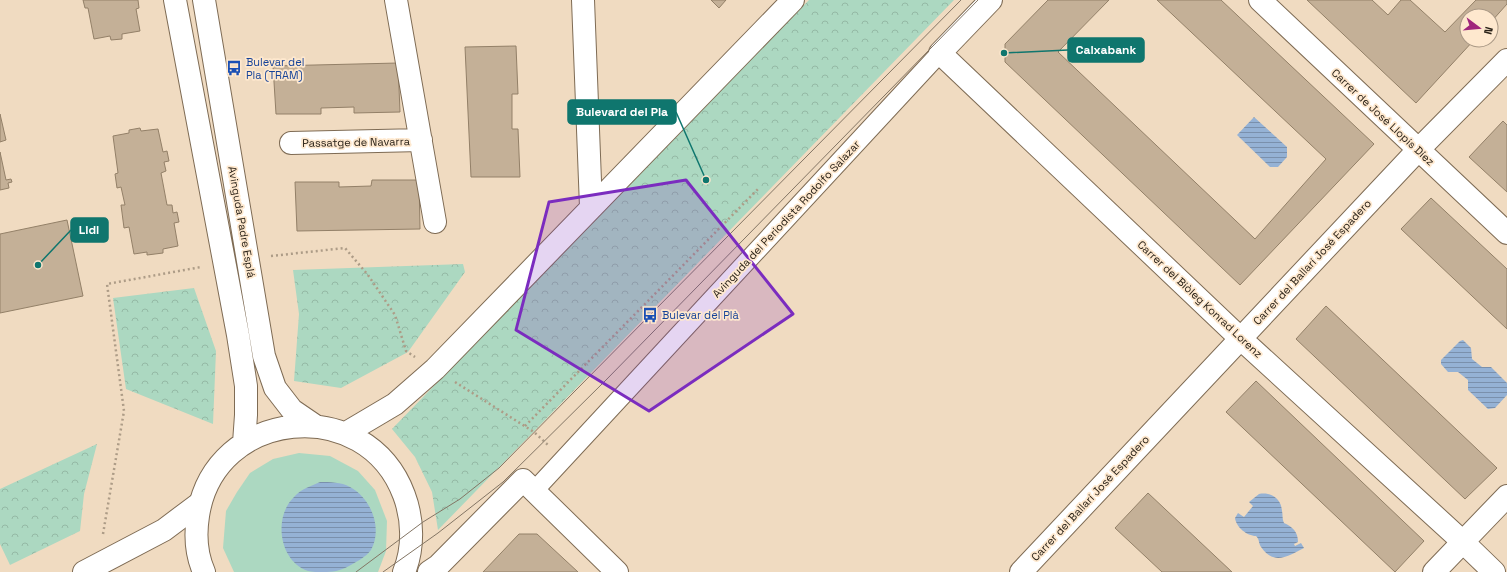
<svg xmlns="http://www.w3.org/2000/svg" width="1507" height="572" font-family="'Space Grotesk',sans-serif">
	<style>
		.grass { fill: #acd8c1 }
		.park { fill: url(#park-crowns) }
		.water { fill: url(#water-rules) }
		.building { fill: #c4b097; stroke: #938068 }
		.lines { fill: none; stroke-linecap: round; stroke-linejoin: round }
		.pedestrian-casing { stroke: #7e6b54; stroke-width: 20 }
		.minor-casing { stroke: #7e6b54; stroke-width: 24 }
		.tertiary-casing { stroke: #7e6b54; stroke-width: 24 }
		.path { stroke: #ad9c87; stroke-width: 2.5; stroke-dasharray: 2 3; stroke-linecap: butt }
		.pedestrian { stroke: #fff; stroke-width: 18 }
		.minor { stroke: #fff; stroke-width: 22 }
		.tertiary { stroke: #fff; stroke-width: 22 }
		.tram { stroke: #837564; stroke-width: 1 }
		.marked { fill: #7b2cbf; fill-opacity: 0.2; stroke: #7b2cbf; stroke-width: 3; stroke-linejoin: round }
		.labels { text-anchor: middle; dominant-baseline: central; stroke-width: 3.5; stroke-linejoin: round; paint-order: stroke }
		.transit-label { font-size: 11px; fill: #164399; stroke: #fee8ce; text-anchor: start }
		.street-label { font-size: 11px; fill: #292117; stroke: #fee8ce }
		.leader { fill: none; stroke: #0f766e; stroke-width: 1.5 }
		.callout-dot { fill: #0f766e; stroke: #fee8ce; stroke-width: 1.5 }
		.callout { fill: #0f766e; stroke: #0f766e; stroke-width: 1.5 }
		.callout-label { font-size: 12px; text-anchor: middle; font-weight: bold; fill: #fff }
	</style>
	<defs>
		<pattern id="park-crowns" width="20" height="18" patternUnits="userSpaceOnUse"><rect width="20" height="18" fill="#acd8c1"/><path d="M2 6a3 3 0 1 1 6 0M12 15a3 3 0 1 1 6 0" fill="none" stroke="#94b9a5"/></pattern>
		<pattern id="water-rules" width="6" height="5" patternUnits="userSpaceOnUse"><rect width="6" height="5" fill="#95b2d5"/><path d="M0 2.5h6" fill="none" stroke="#7a90ac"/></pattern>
	</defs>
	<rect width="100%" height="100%" fill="#f0dbc1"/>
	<path class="grass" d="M299 453 330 456 358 471 375 490 387 521 386 551 378 572H234L223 548 226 511 237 492 250 473 273 459Z"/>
	<path class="park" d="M809 0H954L438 530 432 492 415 457 392 429Z
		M463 264 465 272 408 352 341 388 294 381 299 314 293 270Z
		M194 288 216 351 213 424 126 389 113 298Z
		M97 444 84 494 80 531 10 565 0 544V489Z"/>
	<path class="water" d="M1254 117 1287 147V157L1278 167H1270L1237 135Z
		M1463 340 1471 348 1472 359 1482 367H1491L1507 383V395L1495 408 1488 409 1468 390V380L1458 372H1448L1441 364V360L1460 341Z
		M320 482C330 482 341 482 350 487 371 498 383 528 371 550 366 557 356 562 349 566 340 571 333 572 323 572 318 572 312 572 308 571 279 561 273 517 294 497 301 489 311 486 320 482Z
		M1259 494C1271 492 1281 498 1282 511 1283 516 1282 518 1284 523 1293 527 1298 532 1298 542L1294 544 1295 546 1301 543 1304 548C1288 556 1274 566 1261 547 1258 542 1260 540 1256 536 1247 536 1236 527 1235 518L1238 513 1244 517 1253 506 1249 502Z"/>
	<path class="building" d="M83 0H138L139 8 136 9 140 31 122 34V39L111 40 110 36 94 39 88 8H85Z
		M711 0H726L719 8Z
		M1048 0H1109L1058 52 1255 239 1326 159 1157 0H1221L1374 144 1240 285 1005 62V44Z
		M1307 0H1372L1388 15 1401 0H1410L1445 32 1476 0H1507V4L1491 22V16H1467V40H1474L1416 103Z
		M516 46 518 94H512V129H518L520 177H471L465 47Z
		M398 63 400 112 354 113V107L321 108V114H276L273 66Z
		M0 114 6 140 0 142Z
		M1503 121 1507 125V192L1469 157Z
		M140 128 141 131 158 129 163 152 167 151 169 161 164 162 166 171 161 173 167 205H172L173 213 177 212 179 222 174 223 178 246 163 249V253L147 255V252L134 254 129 227 124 228 121 205H125L121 187 117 188 115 174 118 173 113 136 129 133V130Z
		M0 152 6 180 11 179 12 182 8 183 9 188 0 190Z
		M372 180H419L420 229 297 231 295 182H339V187L371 186Z
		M1431 198 1507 269V329L1401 229Z
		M67 220 83 296 0 313V234Z
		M1326 306 1497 468 1465 499 1296 339Z
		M1256 381 1424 541 1395 572 1226 412Z
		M1148 493 1232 572H1162L1115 528Z
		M519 534H537L578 572H483Z"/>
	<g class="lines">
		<g class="pedestrian-casing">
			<path id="pedestrian" d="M534 491 940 53"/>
		</g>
		<g class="minor-casing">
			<path id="minor" d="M396 0 435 222
				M991 0 940 53 1241 339 1463 542 1494 572
				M1260 0 1507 233
				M291 143 421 140
				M84 572 164 530 200 503
				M429 572 438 566 523 480 617 572
				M1021 572 1418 150 1507 60
				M1434 572 1507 496"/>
		</g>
		<g class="tertiary-casing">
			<path id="tertiary" d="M175 0 238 335 246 386V415L244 443
				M204 0 264 356 275 388 292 410 314 425
				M583 0 591 207
				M346 433 395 404 435 369 793 0
				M204 572C196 554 195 535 198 516 214 408 366 393 404 495 413 519 414 548 404 572"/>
		</g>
		<path class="path" d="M271 256 345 248 368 275 395 315 406 351 415 357
			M455 382 534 432 548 445
			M525 426 759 188
			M103 534 124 411 107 284 201 267"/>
		<use href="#pedestrian" class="pedestrian"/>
		<use href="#minor" class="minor"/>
		<use href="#tertiary" class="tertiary"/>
		<path class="tram" d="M356 572 423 522 460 499 499 468 961 0
			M383 572 438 533 503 482 606 380 978 0"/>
	</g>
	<path class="marked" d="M686 180 793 314 649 411 516 330 549 202Z"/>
	<defs>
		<g id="bus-bare" transform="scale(1.2)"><path d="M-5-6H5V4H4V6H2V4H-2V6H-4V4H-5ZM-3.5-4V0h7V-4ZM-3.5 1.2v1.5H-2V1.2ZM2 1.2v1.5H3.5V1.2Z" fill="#1a4fb4" stroke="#fee8ce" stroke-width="2.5" paint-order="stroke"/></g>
	</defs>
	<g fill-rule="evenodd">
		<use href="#bus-bare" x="234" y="68"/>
		<use href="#bus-bare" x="650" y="315"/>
	</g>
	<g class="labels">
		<g class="transit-label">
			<text x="246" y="62">Bulevar del<tspan x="246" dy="13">Pla (TRAM)</tspan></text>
			<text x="662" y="315">Bulevar del Plà</text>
		</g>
		<g class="street-label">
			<text transform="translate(1383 117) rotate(43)">Carrer de José Llopis Díez</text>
			<text transform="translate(356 142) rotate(-1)">Passatge de Navarra</text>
			<text transform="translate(786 219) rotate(-47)">Avinguda del Periodista Rodolfo Salazar</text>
			<text transform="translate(242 222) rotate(80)">Avinguda Padre Esplá</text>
			<text transform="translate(1312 262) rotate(-47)">Carrer del Ballarí José Espadero</text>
			<text transform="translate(1200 299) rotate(43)">Carrer del Biòleg Konrad Lorenz</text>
			<text transform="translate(1090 498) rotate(-47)">Carrer del Ballarí José Espadero</text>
		</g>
	</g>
	<path class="leader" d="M1004 53L1068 50M706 180L676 112M38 265L71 230"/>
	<g class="callout-dot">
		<circle cx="1004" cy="53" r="4"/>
		<circle cx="706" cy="180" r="4"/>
		<circle cx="38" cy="265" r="4"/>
	</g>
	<g class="callout">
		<rect x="1068" y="38" width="76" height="24" rx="4"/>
		<rect x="568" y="100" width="108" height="24" rx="4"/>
		<rect x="71" y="218" width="37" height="24" rx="4"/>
	</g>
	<g class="callout-label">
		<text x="1106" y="54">Caixabank</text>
		<text x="622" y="116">Bulevard del Pla</text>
		<text x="89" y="234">Lidl</text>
	</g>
	<g transform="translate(1479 28) rotate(106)"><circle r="19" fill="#fee8ce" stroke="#a99885"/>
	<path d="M0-3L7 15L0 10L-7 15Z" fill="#a0267c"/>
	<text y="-6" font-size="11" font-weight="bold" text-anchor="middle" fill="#292117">N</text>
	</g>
</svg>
